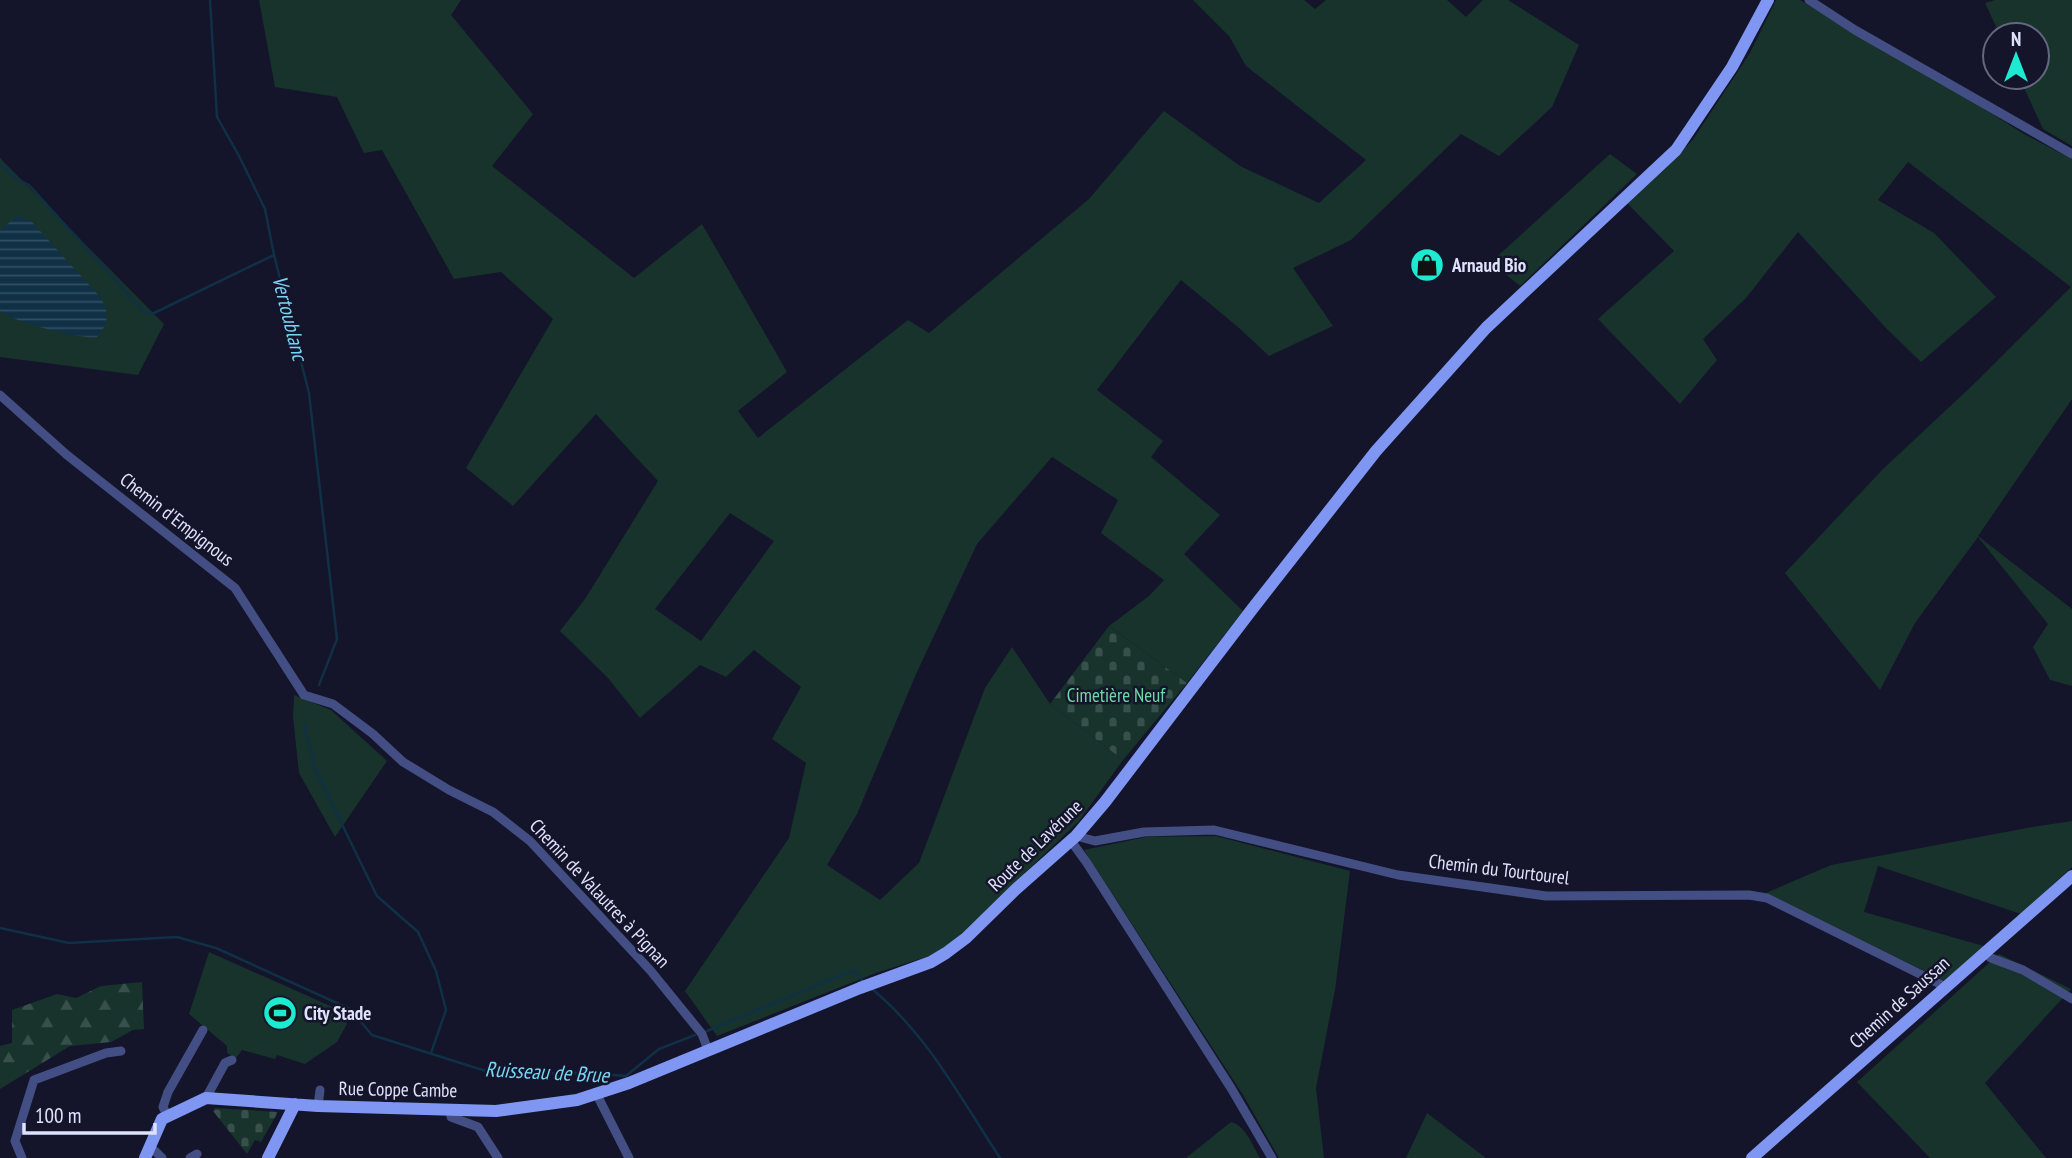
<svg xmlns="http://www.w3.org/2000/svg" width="2072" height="1158" font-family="'PT Sans Narrow',sans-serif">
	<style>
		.green { fill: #17332c; fill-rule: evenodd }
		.forest { fill: url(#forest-firs) }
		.cemetery { fill: url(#cemetery-stones) }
		.water { fill: url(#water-rules) }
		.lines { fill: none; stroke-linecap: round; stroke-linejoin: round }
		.stream { stroke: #103046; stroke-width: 2.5 }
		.street { stroke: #434f84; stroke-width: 9 }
		.secondary { stroke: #7f96f3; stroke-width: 12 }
		.labels { text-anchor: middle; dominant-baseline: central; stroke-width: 5; stroke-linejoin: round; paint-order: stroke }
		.poi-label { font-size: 19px; font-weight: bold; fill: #dfe2fc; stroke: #14152a; text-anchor: start }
		.street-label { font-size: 19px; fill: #dfe2fc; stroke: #14152a }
		.park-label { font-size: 19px; fill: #70d7a6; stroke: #14152a }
		.water-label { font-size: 21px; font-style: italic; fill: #77d5f3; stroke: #14152a }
	</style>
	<defs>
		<pattern id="forest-firs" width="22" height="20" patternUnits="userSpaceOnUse" patternTransform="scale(1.75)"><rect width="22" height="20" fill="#17332c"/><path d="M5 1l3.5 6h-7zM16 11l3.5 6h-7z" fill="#38504c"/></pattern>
		<pattern id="cemetery-stones" width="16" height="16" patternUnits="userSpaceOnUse" patternTransform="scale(1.75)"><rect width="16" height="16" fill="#17332c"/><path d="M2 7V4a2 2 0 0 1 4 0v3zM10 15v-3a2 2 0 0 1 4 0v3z" fill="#38504c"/></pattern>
		<pattern id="water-rules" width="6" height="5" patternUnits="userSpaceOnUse" patternTransform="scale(1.75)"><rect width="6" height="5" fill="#103046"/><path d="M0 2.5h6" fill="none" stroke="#324e62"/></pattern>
	</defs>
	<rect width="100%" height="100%" fill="#14152a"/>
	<path class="green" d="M259 0H461L451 15 533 114 492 166 634 278 702 224 787 372 738 411 758 438 908 320 929 333 1089 199 1164 111 1240 166 1319 203 1366 160 1246 66 1229 36 1193 0H1304L1315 9 1326 0H1447L1466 17 1483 0H1508L1579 45 1552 107 1499 156 1461 134 1351 240 1293 268 1333 326 1269 356 1238 327 1181 280 1097 390 1163 441 1151 457 1220 515 1184 554 1243 611 1187 683 1109 626 1149 596 1164 580 1101 533 1118 500 1052 457 977 544 917 672 857 814 827 865 880 900 919 863 985 688 1012 647 1050 704 1123 760 1079 821 952 943 929 956 876 973 717 1036 685 991 789 838 806 763 772 739 801 687 754 650 726 677 700 665 640 718 608 678 560 631 585 599 658 481 596 414 513 506 466 468 553 319 501 272 454 279 382 150 364 153 337 97 275 87ZM730 513 774 541 701 641 655 609Z
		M1776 0H1800L1859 37 1972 101 2024 134 2072 159V399L1978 536 2072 609V686L2050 680 2033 647 2048 624 1978 537 1915 623 1880 690 1785 573 1882 470 1976 382 2071 287 1908 162 1878 200 1934 233 1996 297 1921 362 1887 329 1798 232 1746 298 1703 339 1717 360 1680 404 1598 319 1674 251 1627 203 1692 141 1750 53Z
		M1995 0H2072V146L2043 129 2019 77H2037V35H2000L1985 3Z
		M1610 154 1637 174 1520 286 1491 262Z
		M0 158 164 324 138 375 0 357Z
		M294 695 331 710 387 761 335 837 299 773 293 717Z
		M2072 821V867L2021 914 1878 866 1864 912 1987 947 1945 981 1766 893 1831 865 2032 827Z
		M1216 836 1350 871 1335 990 1316 1088 1324 1158H1279L1243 1095 1084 850 1146 837Z
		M209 952 344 1012 347 1024 337 1042 305 1064 277 1055 275 1059 242 1050 236 1058 227 1053V1046L189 1014Z
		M1999 954 2071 989 1985 1083 2046 1158H1930L1857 1082Z
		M1427 1113 1486 1158H1406Z
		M1231 1122C1245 1125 1253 1146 1260 1158H1186Z"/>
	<path class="forest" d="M142 982 144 1029 133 1030 111 1042 70 1046 0 1089V1046L12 1043V1010L57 994 76 998 101 986Z"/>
	<path class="cemetery" d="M1109 626 1187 683 1123 760 1050 704Z
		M215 1108 278 1112 261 1142 255 1140 247 1154 213 1111Z"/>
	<path class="water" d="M17 216 30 220 101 298C109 312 109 325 97 337 81 340 14 322 0 311V230Z"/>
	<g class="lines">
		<path class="stream" d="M210 0 217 117 239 156 265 209 274 255 309 393 337 639 319 685
			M0 163 15 178 29 185 145 313 152 314 274 255
			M304 724 315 769 377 896 418 932 436 971 446 1010 431 1053
			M0 928 69 943 177 937 216 948 350 1009 372 1035 492 1073H587L626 1076 659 1049 695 1035
			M872 989C927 1034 961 1099 1000 1158
			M707 1031 854 970 864 983"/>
		<path class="street" d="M1809 0 1855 30 2072 154
			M0 395 67 455 235 588 304 695 333 704 373 734 403 762 449 790 493 812 530 841 650 970 702 1034 708 1050
			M1076 836 1095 841 1144 832 1214 830 1398 875 1546 896 1749 895 1767 898 1946 987
			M1071 841 1087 863 1231 1088 1272 1158
			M1985 953 1991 958 2023 970 2072 999
			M597 1095 629 1158
			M206 1098 225 1063 232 1060
			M318 1106 320 1090
			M450 1109 451 1117 478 1127 498 1158
			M167 1115 163 1107 168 1092 203 1030
			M148 1150 155 1151 162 1158
			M22 1158 15 1141 34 1080 106 1053 121 1051
			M190 1158 197 1154"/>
		<path class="secondary" d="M145 1158 162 1119 206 1098 318 1106 496 1111 577 1100 629 1083 860 988 931 962 946 953 966 938 1015 890 1076 836 1105 802 1253 608 1376 451 1486 328 1676 150 1732 67 1768 0
			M268 1158 295 1104
			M1752 1158 2072 876"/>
	</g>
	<defs>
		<g id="shop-disc" transform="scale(1.75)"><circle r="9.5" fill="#1dead0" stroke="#14152a"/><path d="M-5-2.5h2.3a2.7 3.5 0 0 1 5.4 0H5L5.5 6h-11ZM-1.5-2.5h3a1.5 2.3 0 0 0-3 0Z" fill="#111"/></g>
		<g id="stadium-disc" transform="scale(1.75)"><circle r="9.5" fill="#1dead0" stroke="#14152a"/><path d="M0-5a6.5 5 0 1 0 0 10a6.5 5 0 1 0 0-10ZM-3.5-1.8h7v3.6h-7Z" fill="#111"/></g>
	</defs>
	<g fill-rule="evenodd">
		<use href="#shop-disc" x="1427" y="265"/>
		<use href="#stadium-disc" x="280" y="1013"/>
	</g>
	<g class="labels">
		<g class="poi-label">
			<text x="1452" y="265">Arnaud Bio</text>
			<text x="304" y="1013">City Stade</text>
		</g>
		<g class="street-label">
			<text transform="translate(177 519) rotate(38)">Chemin d'Empignous</text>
			<text transform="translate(1035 845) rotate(-44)">Route de Lavérune</text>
			<text transform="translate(1499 869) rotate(7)">Chemin du Tourtourel</text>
			<text transform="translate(600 893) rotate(47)">Chemin de Valautres à Pignan</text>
			<text transform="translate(1899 1002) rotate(-42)">Chemin de Saussan</text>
			<text transform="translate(398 1089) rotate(1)">Rue Coppe Cambe</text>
		</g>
		<g class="park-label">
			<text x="1116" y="695">Cimetière Neuf</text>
		</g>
		<g class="water-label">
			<text transform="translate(290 318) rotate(76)">Vertoublanc</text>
			<text transform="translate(547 1072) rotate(3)">Ruisseau de Brue</text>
		</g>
	</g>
	<g transform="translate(2016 56)"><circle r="33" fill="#14152a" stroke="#65677e" stroke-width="2"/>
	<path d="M0-5L12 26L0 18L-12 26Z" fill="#1dead0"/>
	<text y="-10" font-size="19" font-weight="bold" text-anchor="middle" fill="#dfe2fc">N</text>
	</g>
	<path d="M24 1123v10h131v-10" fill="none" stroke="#dfe2fc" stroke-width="3.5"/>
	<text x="35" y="1123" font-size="21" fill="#dfe2fc" stroke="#14152a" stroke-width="5" paint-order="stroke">100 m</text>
</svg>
